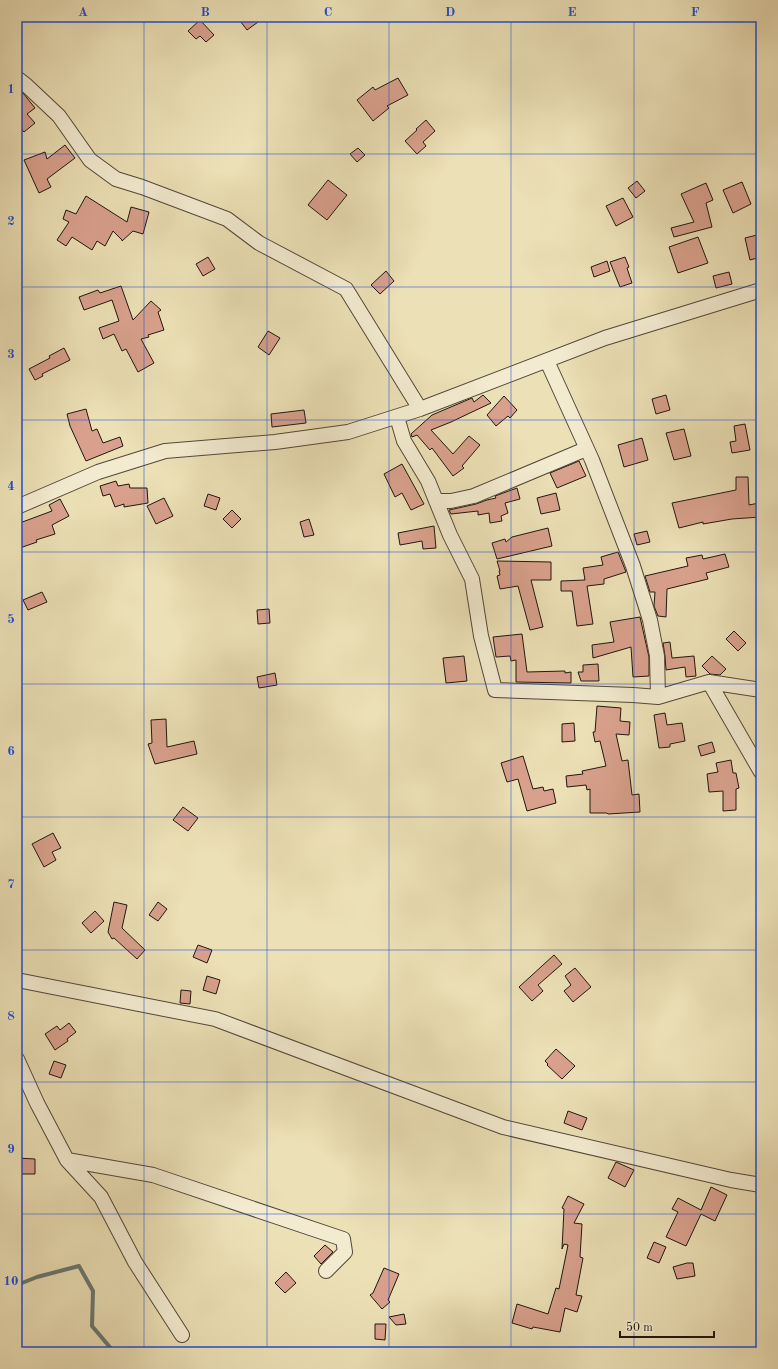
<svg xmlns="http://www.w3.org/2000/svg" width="778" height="1369" font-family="'Old Standard TT',serif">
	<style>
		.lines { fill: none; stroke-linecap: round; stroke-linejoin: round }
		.stream { stroke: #697972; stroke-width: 4 }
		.building { fill: #d9a18d; stroke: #20160e }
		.minor-casing { stroke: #534838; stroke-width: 16 }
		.minor { stroke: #f3ebd0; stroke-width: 14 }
		.grid { fill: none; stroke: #1d4ed8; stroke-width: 1; stroke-opacity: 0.55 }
		.neatline { fill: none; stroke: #1d4ed8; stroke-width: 1.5 }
		.grid-label { font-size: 13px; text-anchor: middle; font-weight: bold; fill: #1d4ed8 }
	</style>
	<rect width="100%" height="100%" fill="#ece0b6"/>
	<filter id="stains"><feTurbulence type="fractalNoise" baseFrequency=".005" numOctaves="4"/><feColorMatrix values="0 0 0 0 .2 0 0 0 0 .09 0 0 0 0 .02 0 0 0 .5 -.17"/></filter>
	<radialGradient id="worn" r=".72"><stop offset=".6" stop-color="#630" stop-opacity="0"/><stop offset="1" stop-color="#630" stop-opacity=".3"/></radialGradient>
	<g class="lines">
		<path class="stream" d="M17 1285 37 1277 79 1266 93 1291 92 1326 114 1352"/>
	</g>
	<path class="building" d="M237 17H265L247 30Z
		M200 20 214 35 206 42 200 36 196 39 188 31Z
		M398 78 408 95 387 106 389 108 373 121 357 100 373 87 375 90Z
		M23 93 35 108 27 114 35 123 24 132 17 124V98Z
		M426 120 435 131 423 142 426 146 417 154 405 141 417 130 416 129Z
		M65 145 75 158 47 179 51 187 39 193 24 160 45 152 47 159Z
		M358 148 365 155 357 162 350 154Z
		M328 180 347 195 327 220 308 205Z
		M637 181 645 191 636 198 628 188Z
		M742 182 751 204 733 213 723 190Z
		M706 183 713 200 706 203 712 227 674 237 671 228 694 222 681 194Z
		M86 196 127 222 131 207 149 212 143 234 133 231 122 241V240L113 231 105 246 97 241 92 250 72 237 66 246 57 240 69 222 63 219 66 210 76 214Z
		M623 198 633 217 616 226 606 206Z
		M757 235 761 250V257L750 260 745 238Z
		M698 237 708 263 678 273 669 247Z
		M208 257 215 269 203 276 196 264Z
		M625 257 629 267 627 268 632 283 620 287 610 262Z
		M607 261 610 271 594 277 591 267Z
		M386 271 394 281 380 294 371 285Z
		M729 272 732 284 716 288 713 276Z
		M121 286 133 320 151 301 161 310 158 312 164 330 148 335 149 337 141 339 154 363 138 372 126 349 122 351 114 334 103 339 99 328 119 321 112 300 84 310 79 297 98 290 100 293Z
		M268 331 280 338 269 355 258 347Z
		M64 348 70 360 42 374 43 376 35 380 29 369 50 358 49 356Z
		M483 395 491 403 451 422 431 430 453 454 469 436 480 445 462 466 464 468 453 476 432 448 430 450 417 435 412 437 411 434 432 415 472 398 474 402Z
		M666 395 670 410 656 414 652 399Z
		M504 396 517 410 510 418 508 416 496 426 487 415Z
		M86 409 92 431 97 429 103 443 120 437 123 446 86 461 70 426 67 414Z
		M304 410 306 423 272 427 271 414Z
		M745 424 750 450 732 453 730 442 736 441 734 426Z
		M684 429 691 456 674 460 666 433Z
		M642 438 648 460 624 467 618 445Z
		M579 461 586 476 557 488 550 473Z
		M402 464 424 504 411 510 402 493 395 497 384 474Z
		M736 477H748L749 505 759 503 761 517 732 519 703 524V522L679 528 672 503 736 490Z
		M116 481 118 486 129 484 130 488H147L148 503 124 507V504L115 507 110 494 103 496 100 486Z
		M517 488 520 499 505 503 508 513 501 516 502 521 490 523 489 513 478 515V511L451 514 449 510 476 504 487 500 496 498 495 496Z
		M556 493 560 510 541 514 537 498Z
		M208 494 220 498 216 510 204 506Z
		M164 498 173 516 156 524 147 506Z
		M60 499 69 516 52 525 55 534 36 540 37 542 17 549V524L52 511 49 505Z
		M232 510 241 519 232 528 223 519Z
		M309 519 314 535 304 537 300 522Z
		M434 526 436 548 423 549 422 541 400 545 398 533Z
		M548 528 552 546 497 559 492 543 505 539 506 542 512 537Z
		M647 531 650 542 637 545 634 534Z
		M618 552 626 572 604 579V584L587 586 593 624 577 626 572 591H561V581L585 580 583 568 603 565 601 557Z
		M725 554 729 567 706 573 708 579 667 589 666 617 658 616 654 606 655 592H650L645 576 688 566 686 558 702 555 703 559Z
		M497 561 551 562V580H531L543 627 530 630 518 586 500 589 497 576 500 575 499 571H500Z
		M42 592 47 602 28 610 23 600Z
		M269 609 270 623 258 624 257 610Z
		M640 617 649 657V676L633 677 631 647 593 658 592 645 614 642 610 622Z
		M734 631 746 643 738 651 726 639Z
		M522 634 527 672 565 671V673L571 672V683L516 682V660L511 661 510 656 496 657 493 637Z
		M670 642 672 658 694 656 696 676 686 677 685 667 666 670 665 656 663 643Z
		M464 656 467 681 446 683 443 658Z
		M712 656 726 669 720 675 710 674 702 666Z
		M598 664 599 681H581L578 672H583V665Z
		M275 673 277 685 259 688 257 677Z
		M597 706 621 708 620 721 630 722 629 735 616 734 622 761 628 760 632 795 639 794 640 812 608 814 607 813H590V789L587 790 586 785 567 787 566 776 583 774 582 771 606 766 600 741 595 742 593 732H595Z
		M665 713 667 725 682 723 685 741 670 744V747L659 748 654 715Z
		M166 719 167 747 194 741 197 754 155 764 148 744 152 743 151 720Z
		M574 723 575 741 562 742V724Z
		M712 742 715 752 701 756 698 746Z
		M523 756 533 789 543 787 544 791 553 789 556 803 527 811 518 779 507 782 501 763Z
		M731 760 733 773H736L739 788 736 789V810L723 811V791L709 792 707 774 718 772 716 763Z
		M183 807 198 818 188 831 173 820Z
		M53 833 61 848 52 852 56 860 44 867 32 844Z
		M114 902 127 905 122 928 145 950 137 959 114 938 112 939 108 932Z
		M158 902 167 909 158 921 149 915Z
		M95 911 104 921 91 933 82 923Z
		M198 945 212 950 207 963 193 957Z
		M554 955 562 964 538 985 543 991 532 1001 519 987Z
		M575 968 591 987 573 1002 564 991 571 985 565 976Z
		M207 976 220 980 216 994 203 990Z
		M181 990 191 991 190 1004 180 1003Z
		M69 1023 76 1032 67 1039 68 1041 55 1050 45 1034 57 1026 60 1030Z
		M556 1049 575 1066 562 1079 547 1065 548 1064 545 1061Z
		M54 1061 66 1065 61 1078 49 1074Z
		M568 1111 587 1118 582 1130 564 1123Z
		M17 1158 35 1159V1174H17Z
		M616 1162 634 1170 625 1187 608 1178Z
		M711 1187 727 1195 715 1221 701 1214 686 1246 666 1237 678 1212 672 1209 678 1198 701 1210Z
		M568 1196 584 1204 574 1223 582 1224 580 1257 583 1258 576 1295 582 1296 577 1312 565 1308 560 1332 533 1327 532 1329 512 1323 517 1304 548 1314 556 1288 559 1289 568 1245 564 1244 562 1249 564 1209 562 1208Z
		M654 1242 666 1247 659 1263 647 1258Z
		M325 1245 333 1252 321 1264 314 1256Z
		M687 1263H693L695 1276 677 1279 673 1267Z
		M384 1268 399 1274 388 1300 390 1302 382 1309 370 1295 373 1293Z
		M286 1272 296 1283 285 1293 275 1283Z
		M404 1314 406 1324 396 1325 389 1317Z
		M375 1324H386L385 1340 375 1339Z"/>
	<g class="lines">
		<g class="minor-casing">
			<path id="minor" d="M17 78 26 85 59 116 90 160 116 179 142 187 227 219 259 243 346 289 420 409
				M547 361 592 460 633 566 650 620 657 656 658 697
				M397 417 404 441 428 481 450 535 472 579 481 636 495 690 633 695 658 697 709 682 761 690
				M436 501H451L474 496 586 449
				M17 507 98 472 165 451 275 442 348 432 420 409 605 338 761 290
				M709 682 761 772
				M17 980 215 1019 503 1127 731 1180 761 1185
				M17 1059 37 1103 67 1160 153 1175 343 1239 345 1252 326 1271
				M67 1160 101 1197 135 1262 182 1335"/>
		</g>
		<use href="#minor" class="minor"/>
	</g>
	<path class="grid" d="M144 17V1352M267 17V1352M389 17V1352M511 17V1352M634 17V1352M17 154H761M17 287H761M17 420H761M17 552H761M17 684H761M17 817H761M17 950H761M17 1082H761M17 1214H761"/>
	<rect width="778" height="1369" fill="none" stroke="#ece0b6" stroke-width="44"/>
	<path d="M620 1331v6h94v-6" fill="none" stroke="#20160e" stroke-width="2"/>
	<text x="626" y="1331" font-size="12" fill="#20160e" stroke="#f3ebd0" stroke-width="3" paint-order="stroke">50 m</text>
	<rect x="22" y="22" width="734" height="1325" class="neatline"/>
	<g class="grid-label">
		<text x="83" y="16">A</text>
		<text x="205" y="16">B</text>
		<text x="328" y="16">C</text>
		<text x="450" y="16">D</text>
		<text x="572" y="16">E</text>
		<text x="695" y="16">F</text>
		<text x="11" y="93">1</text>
		<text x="11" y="225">2</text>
		<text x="11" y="358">3</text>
		<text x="11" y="490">4</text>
		<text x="11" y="623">5</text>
		<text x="11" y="755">6</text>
		<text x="11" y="888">7</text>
		<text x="11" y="1020">8</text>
		<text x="11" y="1153">9</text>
		<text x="11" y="1285">10</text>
	</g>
	<rect width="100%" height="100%" filter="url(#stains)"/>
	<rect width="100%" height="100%" fill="url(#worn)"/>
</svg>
